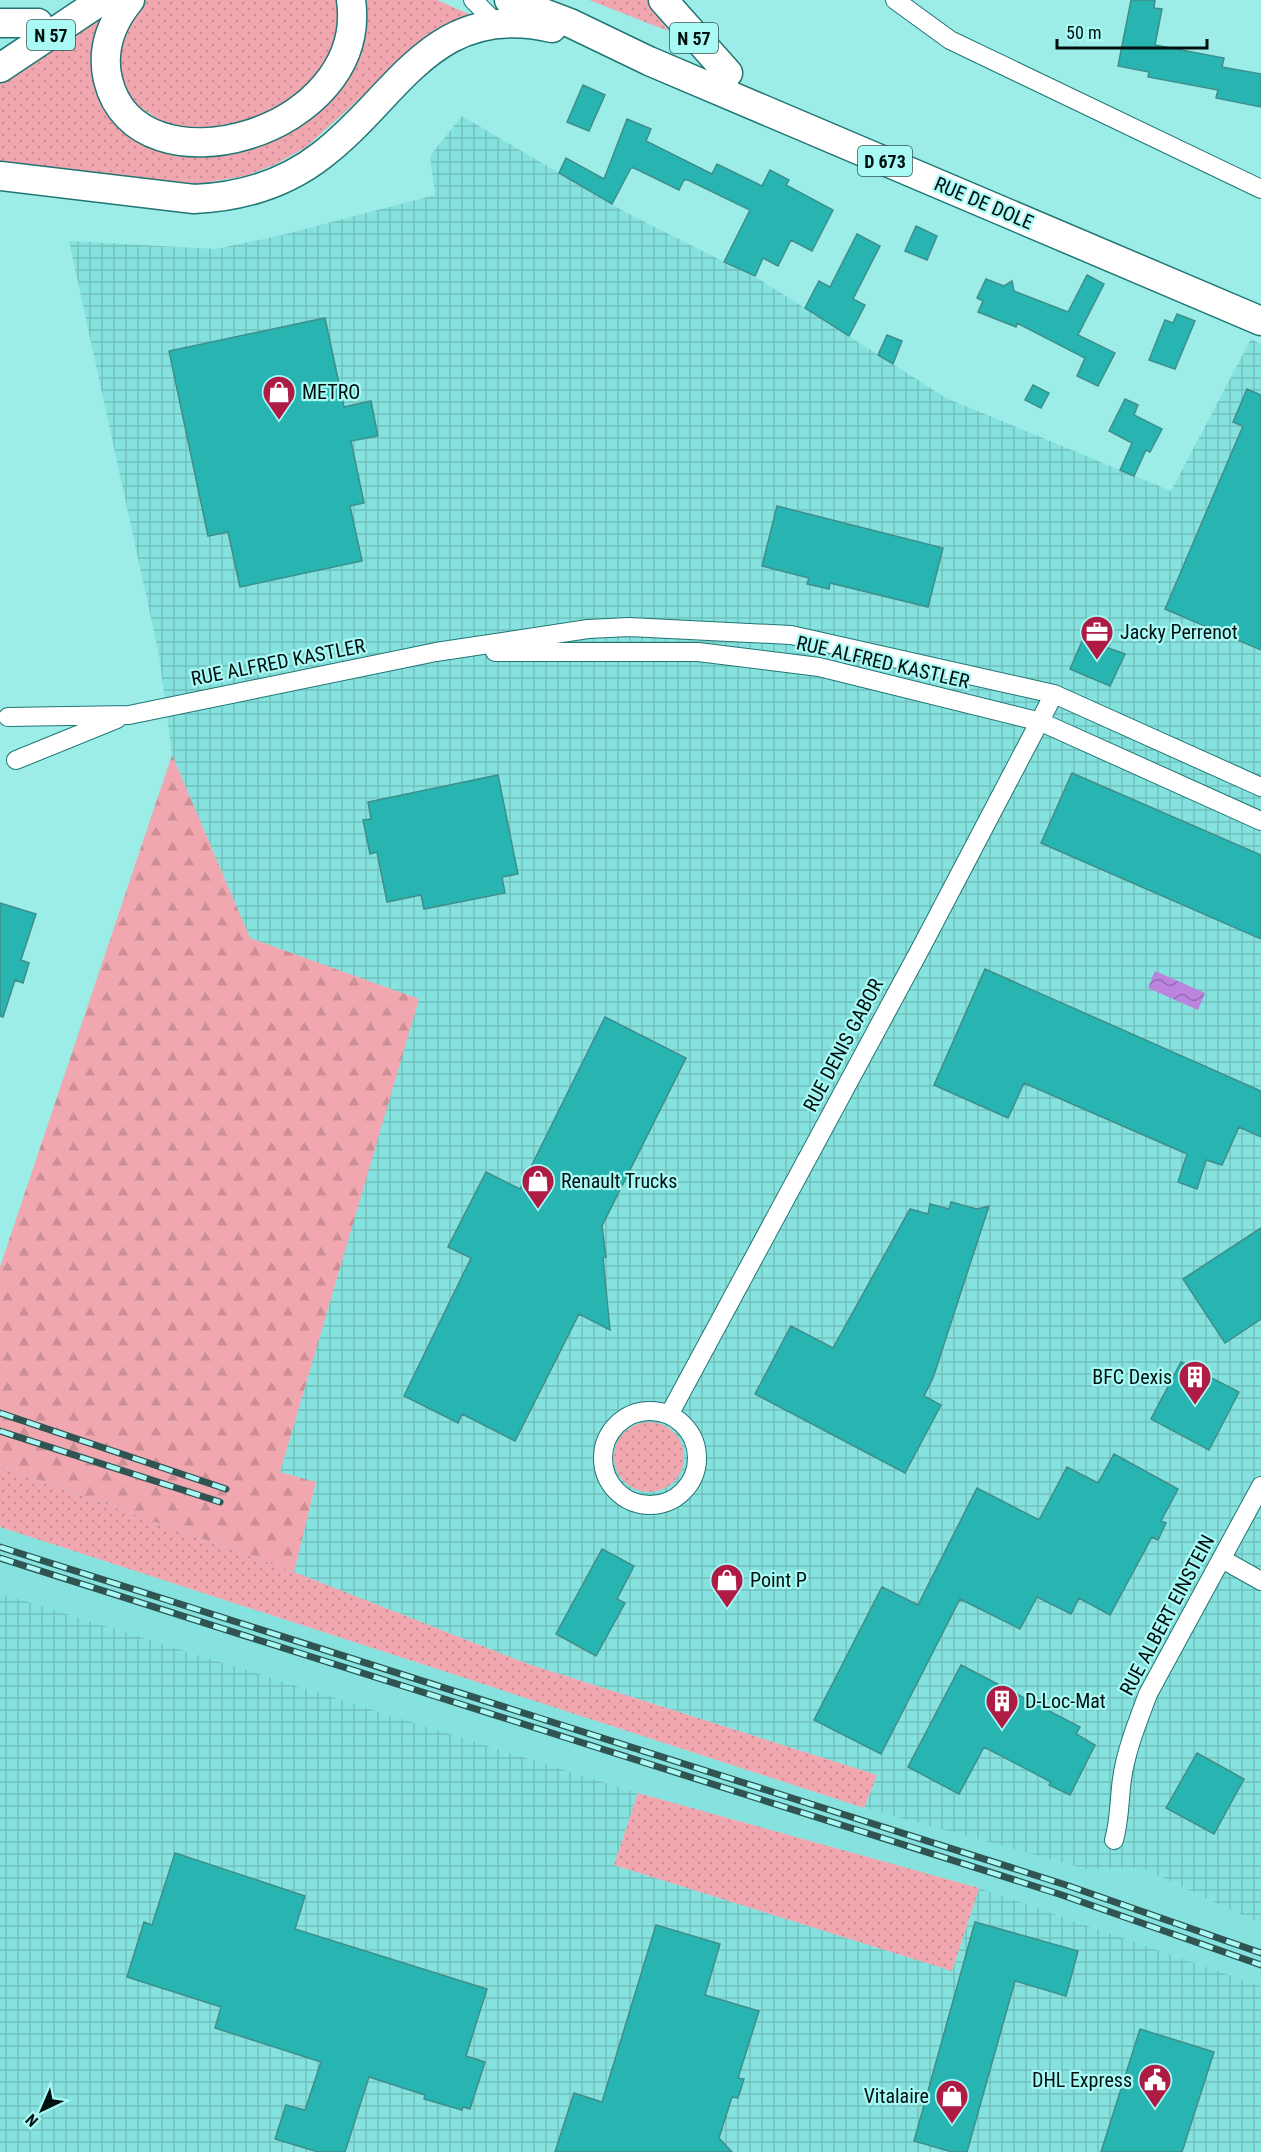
<svg xmlns="http://www.w3.org/2000/svg" width="1261" height="2152" font-family="'Roboto Condensed',sans-serif">
	<style>
		.built { fill: #85e2de }
		.industrial { fill: url(#industrial-grid) }
		.grass { fill: url(#grass-dots) }
		.forest { fill: url(#forest-firs) }
		.water { fill: url(#water-waves) }
		.building { fill: #28b4b0; stroke: #3e8f8c; stroke-width: 1.5 }
		.lines { fill: none; stroke-linecap: round; stroke-linejoin: round }
		.minor-casing { stroke: #217674; stroke-width: 20 }
		.primary-casing { stroke: #217674; stroke-width: 31 }
		.minor { stroke: #fff; stroke-width: 18 }
		.primary { stroke: #fff; stroke-width: 28 }
		.rail-casing { stroke: #305452; stroke-width: 7 }
		.rail { stroke: #a9f9f5; stroke-width: 4.5; stroke-dasharray: 14; stroke-linecap: butt }
		.labels { text-anchor: middle; dominant-baseline: central; stroke-width: 4.5; stroke-linejoin: round; paint-order: stroke }
		.shield { fill: #a9f9f5; stroke: #335654; stroke-width: 1.5 }
		.shield-label { font-size: 18px; font-weight: bold; fill: #00100f }
		.street-label { font-size: 20px; fill: #00100f; stroke: #a9f9f5 }
		.poi-label { font-size: 20px; fill: #00100f; stroke: #a9f9f5; text-anchor: start }
	</style>
	<defs>
		<pattern id="industrial-grid" width="8" height="8" patternUnits="userSpaceOnUse" patternTransform="scale(1.5)"><rect width="8" height="8" fill="#85e2de"/><path d="M0 4h8M4 0v8" fill="none" stroke="#71c1bd"/></pattern>
		<pattern id="grass-dots" width="8" height="8" patternUnits="userSpaceOnUse" patternTransform="scale(1.5)"><rect width="8" height="8" fill="#f1a7af"/><path d="M2 2h.1M6 6h.1" fill="none" stroke="#cd8f95" stroke-width="1.8" stroke-linecap="round"/></pattern>
		<pattern id="forest-firs" width="22" height="20" patternUnits="userSpaceOnUse" patternTransform="scale(1.5)"><rect width="22" height="20" fill="#f1a7af"/><path d="M5 1l3.5 6h-7zM16 11l3.5 6h-7z" fill="#cd8f95"/></pattern>
		<pattern id="water-waves" width="16" height="10" patternUnits="userSpaceOnUse" patternTransform="scale(1.5)"><rect width="16" height="10" fill="#bc84de"/><path d="M0 5q4-4 8 0t8 0" fill="none" stroke="#966bb2"/></pattern>
	</defs>
	<rect width="100%" height="100%" fill="#9cece8"/>
	<path class="built" d="M0 1527 864 1808 1086 1869 1142 1868 1261 1924V1986L979 1888 638 1793 0 1593Z"/>
	<path class="industrial" d="M462 116 625 212 762 281 946 398 1171 491 1251 339 1261 344V1924L1142 1868 1086 1869 864 1808 877 1775 528 1664 294 1572 316 1482 280 1472 418 999 250 938 172 755 159 655 69 241 216 249 282 235 435 195 430 156Z
		M0 1593 638 1793 614 1865 952 1971 979 1888 1258 1985 1261 1986V2152H0Z"/>
	<path class="grass" d="M144 0H340L336 51 293 101 227 130 177 131 130 101 117 69 123 26Z
		M362 0H437L471 15 468 21 399 63 306 147 276 164 245 176 192 185 0 163V80L98 19 102 21C99 36 92 55 93 70 97 127 161 163 214 155 230 152 266 129 283 120 299 112 321 105 335 93 362 72 361 31 362 0Z
		M589 0H647L668 31Z
		M614 1457a35 35 0 1 1 70 0a35 35 0 1 1-70 0Z
		M0 1466 294 1572 528 1664 877 1775 864 1808 0 1527Z
		M638 1793 979 1888 952 1971 614 1865Z"/>
	<path class="forest" d="M172 755 250 938 419 999 280 1472 316 1482 294 1572 0 1466V1267Z"/>
	<path class="water" d="M1155 971 1205 993 1198 1010 1148 988Z"/>
	<path class="building" d="M1131 0H1155L1154 8 1162 9 1155 45 1224 58 1222 67 1261 74V107L1216 98 1218 90 1148 77 1149 72 1118 66Z
		M583 85 605 95 589 131 567 122Z
		M627 119 651 129 646 141 712 174 717 164 762 186 770 170 789 180 786 185 833 210 812 251 791 240 778 266 763 258 755 276 724 262 750 210 688 180H684L679 190 634 168H631L612 204 559 173 566 158 604 179Z
		M916 226 937 236 927 260 905 251Z
		M857 234 880 246 853 299 865 305 849 336 805 308 819 281 830 287Z
		M1087 275 1104 284 1078 335 1115 353 1098 386 1077 376 1085 358 1017 323 1016 327 978 312 983 301 977 298 986 279 1004 286 1012 281 1014 291 1068 312Z
		M1177 314 1195 321 1175 369 1149 360 1165 320 1173 323Z
		M325 318 344 407 371 401 378 436 351 441 364 503 350 506 362 561 240 587 228 532 208 536 169 351Z
		M887 335 902 341 893 364 878 355Z
		M1033 385 1049 393 1041 408 1025 400Z
		M1247 389 1261 395V650L1165 609 1243 426 1233 422Z
		M1125 399 1138 405 1134 415 1162 429 1150 452 1146 450 1134 476 1120 470 1132 443 1109 431Z
		M777 506 943 548 928 607 830 583 829 589 807 584 809 578 762 566Z
		M1083 639 1125 654 1110 686 1070 669Z
		M1072 773 1261 855V939L1041 843Z
		M498 775 518 874 502 877 505 893 424 909 421 895 387 902 377 852 370 854 363 820 371 819 368 802Z
		M0 903 36 914 21 960 29 963 23 983 15 980 3 1017 0 1016Z
		M985 969 1261 1091V1137L1239 1127 1222 1165 1206 1160 1197 1189 1178 1182 1187 1154 1024 1083 1008 1118 934 1085Z
		M605 1017 686 1058 602 1226 606 1257 603 1258 610 1330 579 1314 515 1441 462 1414 458 1423 404 1396 471 1258 448 1247 486 1172 520 1189Z
		M951 1202 977 1209 989 1206 933 1378 924 1396 941 1405 905 1473 755 1394 791 1326 833 1348 910 1209 928 1214 930 1204 949 1209Z
		M1261 1228V1319L1225 1343 1183 1279Z
		M1181 1362 1239 1392 1209 1450 1151 1419Z
		M1114 1454 1178 1489 1161 1521 1166 1523 1158 1540 1152 1537 1110 1615 1079 1598 1071 1614 1037 1597 1020 1629 960 1599 881 1754 814 1720 882 1587 918 1605 977 1488 1039 1520 1067 1467 1098 1483Z
		M602 1549 634 1566 617 1599 625 1603 596 1656 556 1634Z
		M961 1665 1080 1727 1076 1734 1095 1745 1070 1795 1049 1785 1051 1782 984 1747 959 1794 908 1767Z
		M1197 1753 1244 1779 1214 1834 1166 1808Z
		M175 1853 305 1896 295 1929 487 1989 466 2056 485 2062 470 2109 463 2107 462 2110 424 2099 425 2095 369 2077 345 2152H318L275 2139 286 2105 305 2110 321 2062 215 2028 221 2007 127 1977 144 1922 152 1925Z
		M975 1922 1078 1951 1066 1996 1015 1981 967 2152H952L914 2141Z
		M656 1925 720 1944 705 1995 759 2011 738 2078 744 2079 738 2098 732 2097 719 2138 732 2152H555L574 2093 602 2102Z
		M1140 2029 1214 2052 1182 2152H1101Z"/>
	<g class="lines">
		<g class="minor-casing">
			<path id="minor" d="M473 0 496 23
				M895 0 950 40 1261 189
				M495 652H698L819 667 1041 722 1261 821
				M8 717 129 715 436 652 588 629 629 627 791 635 1054 694 1261 787
				M16 760 117 719
				M603 1458a47 47 0 1 1 94 0a47 47 0 1 1-94 0Z
				M669 1415 923 944 1054 694
				M1222 1559 1261 1581
				M1114 1840C1120 1819 1119 1800 1122 1779 1126 1750 1138 1721 1148 1694L1261 1486"/>
		</g>
		<g class="primary-casing">
			<path id="primary" d="M130 0C111 23 101 50 108 80 137 199 370 134 351 0
				M509 0 570 23 649 61 1261 321
				M663 0 728 73
				M0 23H38
				M0 68 102 0
				M0 176 194 199C240 197 285 184 322 155 398 97 433 0 552 28"/>
		</g>
		<use href="#minor" class="minor"/>
		<use href="#primary" class="primary"/>
		<g class="rail-casing">
			<path id="rail" d="M0 1413 226 1489
				M0 1431 220 1502
				M0 1547 1066 1885 1261 1953
				M0 1558 1062 1895 1261 1965"/>
		</g>
		<use href="#rail" class="rail"/>
	</g>
	<defs>
		<g id="shop-pin" transform="scale(1.725)"><path d="M0 17L-7.5 6A9.5 9.5 0 1 1 7.5 6Z" fill="#ae1b45" stroke="#a9f9f5"/><path d="M-5-2.5h2.3a2.7 3.5 0 0 1 5.4 0H5L5.5 6h-11ZM-1.5-2.5h3a1.5 2.3 0 0 0-3 0Z" fill="#fff"/></g>
		<g id="office-pin" transform="scale(1.725)"><path d="M0 17L-7.5 6A9.5 9.5 0 1 1 7.5 6Z" fill="#ae1b45" stroke="#a9f9f5"/><path d="M-6-3h4V-5.5h4V-3h4V5H-6ZM-1-4.5V-3h2v-1.5ZM-6 0V1H6V0Z" fill="#fff"/></g>
		<g id="building-pin" transform="scale(1.725)"><path d="M0 17L-7.5 6A9.5 9.5 0 1 1 7.5 6Z" fill="#ae1b45" stroke="#a9f9f5"/><path d="M-4-6H4V6H1V3H-1V6H-4ZM-2.5-4.3h1.7v1.8h-1.7ZM.8-4.3h1.7v1.8H.8ZM-2.5-1h1.7V.8h-1.7ZM.8-1h1.7V.8H.8Z" fill="#fff"/></g>
		<g id="civic-pin" transform="scale(1.725)"><path d="M0 17L-7.5 6A9.5 9.5 0 1 1 7.5 6Z" fill="#ae1b45" stroke="#a9f9f5"/><path d="M-.6-6.5H3V-4.5H.6V-3L4-1V1h2V6H-6V1h2V-1L-.6-3ZM-1.2 2.5V6h2.4V2.5Z" fill="#fff"/></g>
	</defs>
	<g fill-rule="evenodd">
		<use href="#shop-pin" x="279" y="392"/>
		<use href="#office-pin" x="1097" y="632"/>
		<use href="#shop-pin" x="538" y="1181"/>
		<use href="#building-pin" x="1195" y="1377"/>
		<use href="#shop-pin" x="727" y="1580"/>
		<use href="#building-pin" x="1002" y="1701"/>
		<use href="#civic-pin" x="1155" y="2080"/>
		<use href="#shop-pin" x="952" y="2096"/>
	</g>
	<g class="labels">
		<g class="shield">
			<rect x="27" y="20" width="48" height="30" rx="4.5"/>
			<rect x="670" y="23" width="48" height="30" rx="4.5"/>
			<rect x="858" y="146" width="54" height="30" rx="4.5"/>
		</g>
		<g class="shield-label">
			<text x="51" y="35">N 57</text>
			<text x="694" y="38">N 57</text>
			<text x="885" y="161">D 673</text>
		</g>
		<g class="street-label">
			<text transform="translate(984 203) rotate(23)">RUE DE DOLE</text>
			<text transform="translate(278 662) rotate(-11)">RUE ALFRED KASTLER</text>
			<text transform="translate(883 662) rotate(13)">RUE ALFRED KASTLER</text>
			<text transform="translate(843 1045) rotate(-62)">RUE DENIS GABOR</text>
			<text transform="translate(1167 1615) rotate(-62)">RUE ALBERT EINSTEIN</text>
		</g>
		<g class="poi-label">
			<text x="302" y="392">METRO</text>
			<text x="1120" y="632">Jacky Perrenot</text>
			<text x="561" y="1181">Renault Trucks</text>
			<text x="1172" y="1377" text-anchor="end">BFC Dexis</text>
			<text x="750" y="1580">Point P</text>
			<text x="1025" y="1701">D-Loc-Mat</text>
			<text x="1132" y="2080" text-anchor="end">DHL Express</text>
			<text x="929" y="2096" text-anchor="end">Vitalaire</text>
		</g>
	</g>
	<g transform="translate(42 2110) rotate(224)" stroke="#a9f9f5" stroke-width="4.5" paint-order="stroke">
	<path d="M0-4.5L10 22L0 15L-10 22Z" fill="#00100f"/>
	<text y="-9" font-size="16" font-weight="bold" text-anchor="middle" fill="#00100f">N</text>
	</g>
	<path d="M1057 39v9h150v-9" fill="none" stroke="#00100f" stroke-width="3"/>
	<text x="1066" y="39" font-size="18" fill="#00100f" stroke="#a9f9f5" stroke-width="4.5" paint-order="stroke">50 m</text>
</svg>
